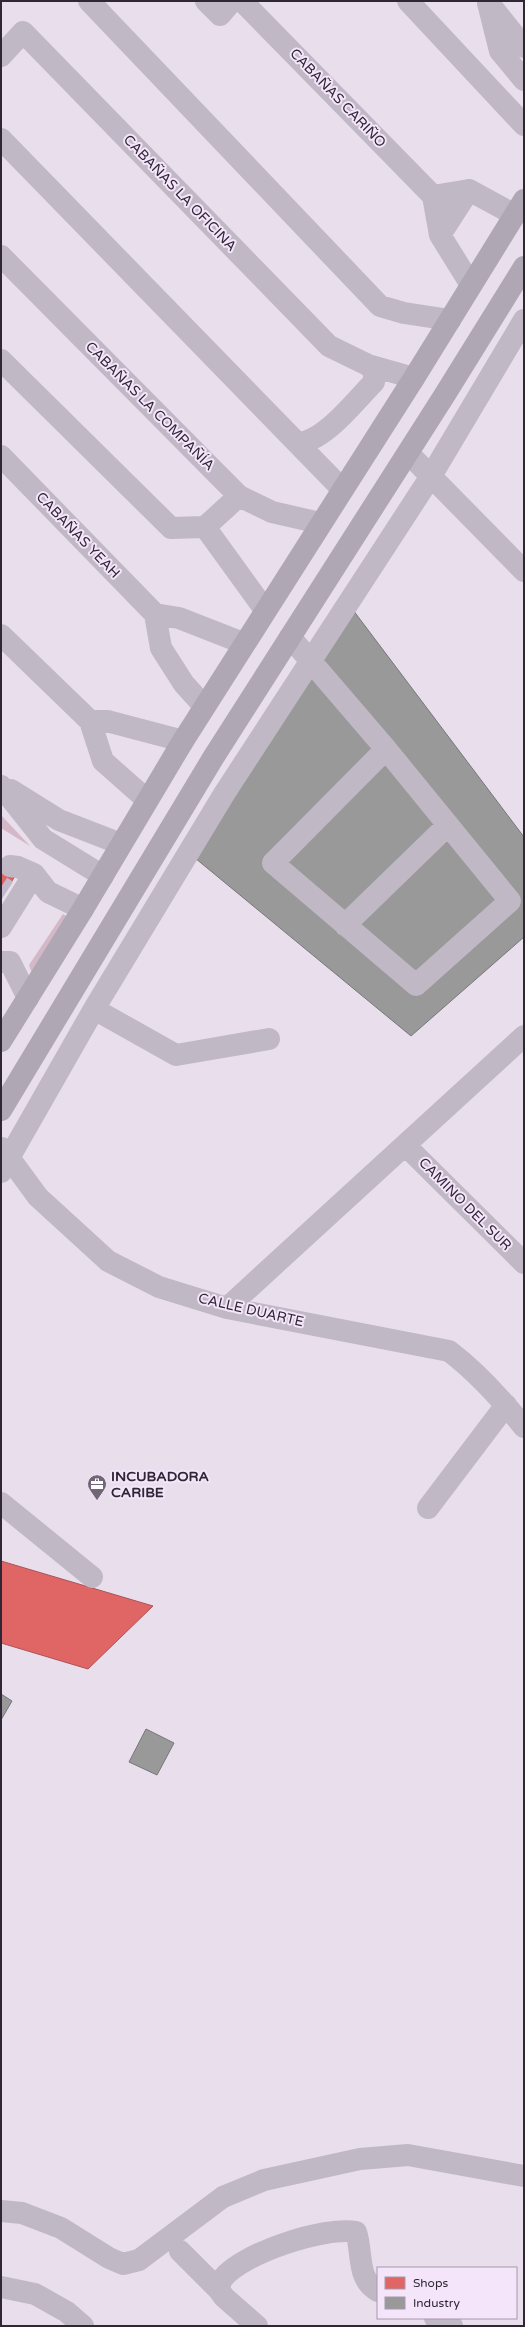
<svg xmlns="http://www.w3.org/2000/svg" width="525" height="2327" font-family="'Varela Round',sans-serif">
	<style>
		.green { fill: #d3b8c7 }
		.shops { fill: #e06666; stroke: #ab5358 }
		.industry { fill: #999; stroke: #79767b }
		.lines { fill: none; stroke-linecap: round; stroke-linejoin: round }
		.minor-tunnel { stroke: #c3b9c8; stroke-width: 22; stroke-dasharray: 22 11; stroke-linecap: butt }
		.minor { stroke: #c1b8c5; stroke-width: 22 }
		.major { stroke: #afa7b4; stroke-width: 22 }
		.labels { text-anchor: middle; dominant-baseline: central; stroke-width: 4; stroke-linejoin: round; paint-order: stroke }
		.street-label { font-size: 14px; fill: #2f2636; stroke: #f5e5fa }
		.poi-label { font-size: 14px; font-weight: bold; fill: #2f2636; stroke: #f5e5fa; text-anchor: start }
	</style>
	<rect width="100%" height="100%" fill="#e8deec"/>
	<path class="green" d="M1 815 30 846 1 828Z
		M63 914 68 917 34 972 31 971 29 965Z"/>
	<path class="shops" d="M1 862 18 871 1 899Z
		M1 1561 153 1606 88 1669 1 1643Z"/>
	<path class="industry" d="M353 610 524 837V937L411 1036 195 858Z
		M1 1694 12 1701 1 1720Z
		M146 1729 174 1743 157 1775 129 1762Z"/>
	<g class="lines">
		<path class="minor-tunnel" d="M1 887 7 891"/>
		<path class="minor" d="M89 1 380 306 404 313 450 320
			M206 1 220 15 232 1
			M242 1 433 196 440 235 471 285
			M408 1 524 125
			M488 3 500 51 524 80
			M492 7 524 47
			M1 56 23 32 329 346 368 365 414 378
			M1 139 342 489
			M433 196 469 190 515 215
			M440 235 469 190
			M1 256 239 496 272 512 320 523
			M1 360 171 528 205 527 265 610
			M298 443C324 442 355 401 374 382V371L368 365
			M408 453 524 571
			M1 456 155 614 161 648 184 684 204 706
			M205 527 239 496
			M155 614 179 618 243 643
			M1 635 90 721 103 761 147 800
			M290 637 386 749 510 901 416 985 273 863 386 749
			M90 721H107L183 741
			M1 786 43 839 103 876
			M11 790 59 820 121 844
			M10 866 18 867 34 874 48 892 83 909
			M345 925 448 825
			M1 927 34 874
			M1 962H10L28 998
			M94 1009 176 1055 269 1039
			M405 1145 524 1263
			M2 1148 38 1197 108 1261 159 1287 227 1308 449 1351C477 1372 502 1400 524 1427
			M1 1172 94 1009 224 794 431 476 524 320
			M227 1308 524 1036
			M1 1503 92 1577
			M428 1508 506 1405
			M1 2211 22 2213 61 2228 109 2258 123 2264 139 2260 223 2197 264 2180 360 2159 408 2155 524 2176
			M180 2251 219 2290
			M1 2287 35 2294 67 2312 83 2326
			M435 2318 452 2326
			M257 2326 224 2297 219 2290C220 2286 220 2281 223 2278 243 2253 325 2226 356 2232 363 2253 356 2279 378 2291"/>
		<path class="major" d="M1 1041 83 909 183 741 414 378 524 200
			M1 1110 213 758 444 396 524 267"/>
	</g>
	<defs>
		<g id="office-pin" transform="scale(1)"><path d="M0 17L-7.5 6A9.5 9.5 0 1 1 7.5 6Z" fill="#706676" stroke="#f5e5fa"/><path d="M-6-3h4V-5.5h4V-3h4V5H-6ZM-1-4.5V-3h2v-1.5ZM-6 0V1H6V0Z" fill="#fff"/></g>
	</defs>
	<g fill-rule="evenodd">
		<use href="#office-pin" x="97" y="1484"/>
	</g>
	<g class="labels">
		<g class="street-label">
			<text transform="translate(338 98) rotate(46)">CABAÑAS CARIÑO</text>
			<text transform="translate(180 193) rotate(46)">CABAÑAS LA OFICINA</text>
			<text transform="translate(150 406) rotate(45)">CABAÑAS LA COMPAÑÍA</text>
			<text transform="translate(78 535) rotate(46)">CABAÑAS YEAH</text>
			<text transform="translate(465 1204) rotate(45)">CAMINO DEL SUR</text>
			<text transform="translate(251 1310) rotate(13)">CALLE DUARTE</text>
		</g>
		<g class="poi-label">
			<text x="111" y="1476">INCUBADORA<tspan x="111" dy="16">CARIBE</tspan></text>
		</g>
	</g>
	<rect width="525" height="2327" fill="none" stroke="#2f2636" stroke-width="4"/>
	<rect x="377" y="2267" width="140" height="52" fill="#f5e5fa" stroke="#a699ac"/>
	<rect x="385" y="2277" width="20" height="12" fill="#e06666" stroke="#a699ac"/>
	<text x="413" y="2287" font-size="12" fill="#2f2636">Shops</text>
	<rect x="385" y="2297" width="20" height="12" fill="#999999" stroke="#a699ac"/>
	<text x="413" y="2307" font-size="12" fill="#2f2636">Industry</text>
</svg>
